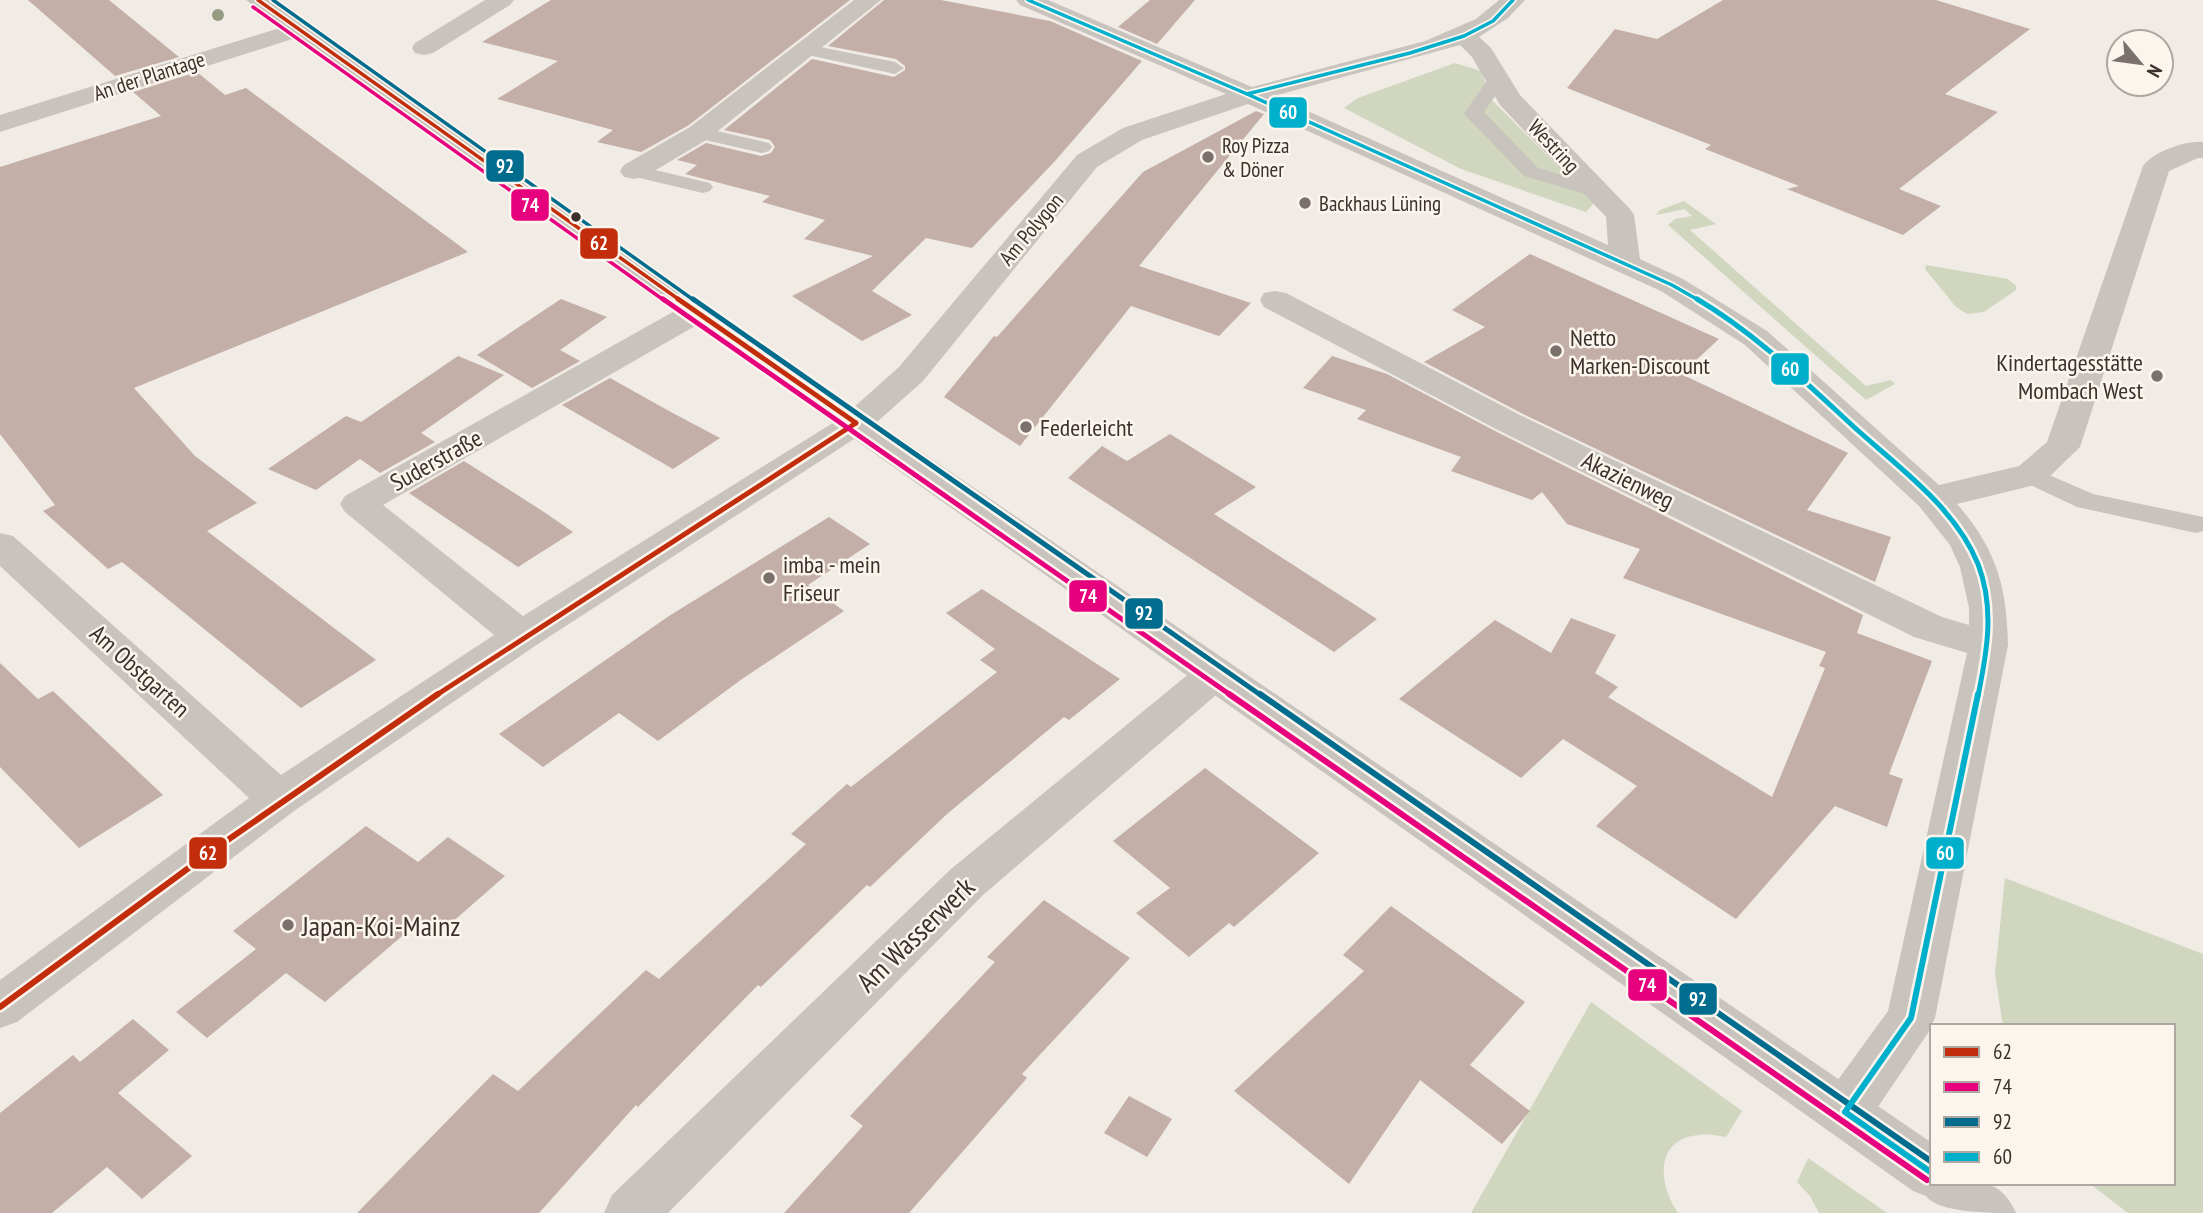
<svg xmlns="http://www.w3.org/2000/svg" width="2203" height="1213" font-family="'PT Sans Narrow',sans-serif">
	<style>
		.green { fill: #d1d6bf }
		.building { fill: #c3afa7 }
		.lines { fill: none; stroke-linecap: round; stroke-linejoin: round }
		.service { fill: #c9c3be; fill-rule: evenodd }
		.minor { fill: #c9c3be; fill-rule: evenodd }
		.tertiary { fill: #c9c3be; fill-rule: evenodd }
		.bus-1-far2-casing { stroke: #fbf5ee; stroke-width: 7 }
		.bus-1-far1-casing { stroke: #fbf5ee; stroke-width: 10 }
		.bus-1-casing { stroke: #fbf5ee; stroke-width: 11 }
		.bus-2-far2-casing { stroke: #fbf5ee; stroke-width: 7 }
		.bus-2-far1-casing { stroke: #fbf5ee; stroke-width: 10 }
		.bus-2-casing { stroke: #fbf5ee; stroke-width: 11 }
		.bus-3-far2-casing { stroke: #fbf5ee; stroke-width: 7 }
		.bus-3-far1-casing { stroke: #fbf5ee; stroke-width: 10 }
		.bus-3-casing { stroke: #fbf5ee; stroke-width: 11 }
		.bus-4-far2-casing { stroke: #fbf5ee; stroke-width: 7 }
		.bus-4-far1-casing { stroke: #fbf5ee; stroke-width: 10 }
		.bus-4-casing { stroke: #fbf5ee; stroke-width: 11 }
		.bus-1-far2 { stroke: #c22e0c; stroke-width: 3.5 }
		.bus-1-far1 { stroke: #c22e0c; stroke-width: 5 }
		.bus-1 { stroke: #c22e0c; stroke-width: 6 }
		.bus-2-far2 { stroke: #e6007e; stroke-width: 3.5 }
		.bus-2-far1 { stroke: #e6007e; stroke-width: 5 }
		.bus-2 { stroke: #e6007e; stroke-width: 6 }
		.bus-3-far2 { stroke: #006d8f; stroke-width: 3.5 }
		.bus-3-far1 { stroke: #006d8f; stroke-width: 5 }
		.bus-3 { stroke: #006d8f; stroke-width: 6 }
		.bus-4-far2 { stroke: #00afcb; stroke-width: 3.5 }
		.bus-4-far1 { stroke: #00afcb; stroke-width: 5 }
		.bus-4 { stroke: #00afcb; stroke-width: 6 }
		.tree { fill: #959b80 }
		.poi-dot { fill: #7a716c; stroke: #fbf5ee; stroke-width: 2.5 }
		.bus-dot { fill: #3b302b; stroke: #fbf5ee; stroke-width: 2.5 }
		.labels { text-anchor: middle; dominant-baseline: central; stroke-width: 5; stroke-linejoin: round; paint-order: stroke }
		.far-street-label { font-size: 21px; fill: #3b302b; stroke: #fbf5ee }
		.far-poi-label { font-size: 21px; fill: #3b302b; stroke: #fbf5ee; text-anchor: start }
		.poi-label { font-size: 24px; fill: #3b302b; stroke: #fbf5ee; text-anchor: start }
		.street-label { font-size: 24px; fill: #3b302b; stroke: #fbf5ee }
		.near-poi-label { font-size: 28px; fill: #3b302b; stroke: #fbf5ee; text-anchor: start }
		.near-street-label { font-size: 28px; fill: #3b302b; stroke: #fbf5ee }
		.line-badge { stroke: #fbf5ee; stroke-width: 2.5 }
		.badge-label { font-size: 19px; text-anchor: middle; font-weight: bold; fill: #fff }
	</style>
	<rect width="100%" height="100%" fill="#f0ebe5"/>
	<path class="green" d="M1455 63 1481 71 1492 100 1594 203 1586 212 1461 169 1344 108 1358 98Z
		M1684 201 1716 224 1690 230 1866 386 1891 380 1895 384 1866 400 1668 225 1675 219 1692 216 1685 209 1656 215 1660 210Z
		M1926 265 2008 279 2016 286V290L1984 312 1967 314 1956 307 1925 269Z
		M2005 878 2203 954V1213H2128L2089 1183H2173V1026H2003L1995 974Z
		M1591 1002 1742 1111 1726 1137C1717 1136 1707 1133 1698 1135 1653 1140 1659 1186 1678 1213H1471Z
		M1808 1158 1887 1213H1819L1810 1196 1797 1182Z"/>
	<path class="building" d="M28 0H109L179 57 115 76Z
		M551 0H850L689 125 641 152 597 142 613 130 497 99 558 61 482 42Z
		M884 0H941L1050 21 1142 61 1055 161 972 248 926 238 872 291 912 315 862 341 792 296 873 256 804 239 825 220 762 202 770 196 685 174 697 165 677 160 706 143 761 156 771 153 775 147 770 140 724 130 812 59 894 77 905 70V66L896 59 828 46Z
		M1150 0H1195L1157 44 1118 27Z
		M1723 0H1936L2030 29 1945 94 1998 112 1899 189 1941 206 1903 235 1787 189 1799 186 1705 149 1711 145 1567 88 1615 29 1657 39Z
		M197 72 225 95 246 88 468 252 134 388 195 456 257 503 207 531 376 660 301 708 122 562 108 569 43 511 55 505 0 434V167L161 116 133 92Z
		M1256 111 1264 114 1139 266 1251 303 1219 336 1131 306 1020 446 944 397 994 336 997 337 1143 172Z
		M1530 254 1719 339 1681 374 1848 453 1807 510 1891 537 1875 582 1521 413 1424 362 1485 327 1452 310Z
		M561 299 607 317 560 350 580 361 532 388 477 355Z
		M458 356 504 375 421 433 435 442 380 473 360 459 316 490 268 469 346 416 361 422Z
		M1332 356 1387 374 1495 431 1863 615 1857 633 1932 661 1889 774 1903 779 1887 827 1835 806 1736 919 1596 826 1637 786 1563 739 1521 778 1399 699 1495 620 1551 653 1571 618 1616 635 1595 673 1618 687 1608 697 1772 797 1825 668 1819 666 1826 652 1623 578 1640 549 1567 524 1542 492 1532 500 1451 471 1461 457 1357 419 1366 410 1303 388Z
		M610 378 669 411 720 438 673 469 562 405Z
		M1170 434 1256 487 1214 514 1377 619 1334 652 1068 478 1102 446 1127 461Z
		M464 461 544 512 573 532 518 567 409 493Z
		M829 517 870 544 808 585 844 611 742 679 658 741 619 713 543 767 499 734 669 616Z
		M982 589 1120 679 1069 720 1064 717 947 814 870 887 867 885 761 987 758 985 638 1107 636 1105 539 1213H357L493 1074 518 1091 646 970 659 979 806 844 791 834 847 784 851 787 997 672 980 660 995 649 946 613Z
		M0 663 38 699 53 691 163 795 79 848 0 767Z
		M1205 768 1319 853 1234 927 1229 923 1189 957 1136 913 1170 888 1113 841Z
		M366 826 418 862 448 837 505 876 434 938 415 925 325 1002 286 973 207 1038 176 1012 256 949 233 931Z
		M1044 900 1130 958 1022 1074 1027 1078 909 1213H784L863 1126 850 1116 995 962 987 957Z
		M1391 906 1525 1002 1470 1065 1530 1111 1502 1144 1420 1080 1349 1184 1234 1091 1364 971 1343 955Z
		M133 1019 169 1050 118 1093 192 1156 142 1199 107 1167 52 1213H0V1113L73 1055 80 1062Z
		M1129 1096 1172 1119 1147 1157 1104 1133Z"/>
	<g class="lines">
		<path class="service" d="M805 44 895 62 904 68 895 74 799 53 796 49 799 45Z
			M1498 73 1507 79 1484 112 1538 168 1603 187 1606 191 1603 195 1596 197 1524 176 1467 117 1464 113 1467 109 1491 75Z
			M699 127 769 143 772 147 769 151 762 153 692 137 689 133Z
			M634 165 710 183 713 187 710 191 703 193 627 175 624 171 627 167Z
			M2031 467 2093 494 2203 517V531L2196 533 2077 507 2022 481 2018 475 2022 469Z"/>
		<path class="minor" d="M485 0H514L510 5 433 53 424 55 415 53 412 48 415 43Z
			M854 0H881L708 139 644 177 634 179 624 177 620 171 624 165 690 127Z
			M1016 0H1048L1252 87 1425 41 1476 19 1499 0H1525L1508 18 1479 37 1491 48 1520 95 1630 209 1634 215 1640 259 1683 279 1767 331 1939 485 2019 466 2047 442 2143 166C2153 152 2186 140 2203 142V158H2198L2169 171 2080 447 2043 483 1957 504C1996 548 2007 587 2008 645L1935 1018 1928 1033 1863 1129 1845 1135 1827 1129 1820 1112 1827 1095 1888 1011 1967 653 1914 637 1496 429 1264 307 1260 300 1264 293 1275 291 1286 293 1520 415 1942 617 1969 625V608L1960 567 1950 545 1919 506 1745 345 1661 291 1248 104 1142 140 1097 167 923 381 868 430 535 646 294 811 17 1022 0 1028V980L249 798 0 566V533L13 536 281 775 494 635 345 512 340 504 345 496 687 304 698 302 709 304 714 311 709 318 383 505 523 616 844 416 899 367 1077 155 1123 128 1226 94 1020 5ZM1460 45 1472 57 1500 105 1606 217 1608 245 1274 96Z
			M299 22 308 24 311 29 308 34 0 132V115Z
			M1216 658 1230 663 1236 673 1230 683 983 895 668 1213H604L612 1195 951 869 1202 663Z"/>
		<path class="tertiary" d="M246 0H273L651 267 1932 1143V1183C1970 1183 1998 1172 2016 1213 1991 1213 1938 1213 1926 1196L1913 1191 629 279Z"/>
		<g class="bus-1-far2-casing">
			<path id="bus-1-far2" d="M258 0 681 301"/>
		</g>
		<g class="bus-1-far1-casing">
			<path id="bus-1-far1" d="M678 299 856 423
				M435 696 856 423"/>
		</g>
		<g class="bus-1-casing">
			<path id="bus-1" d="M0 1007 209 853 438 694"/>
		</g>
		<g class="bus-2-far2-casing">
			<path id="bus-2-far2" d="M253 7 665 301"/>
		</g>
		<g class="bus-2-far1-casing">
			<path id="bus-2-far1" d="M663 299 1232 696"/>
		</g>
		<g class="bus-2-casing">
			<path id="bus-2" d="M1229 694 1927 1180"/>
		</g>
		<g class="bus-3-far2-casing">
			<path id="bus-3-far2" d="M273 0 695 301"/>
		</g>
		<g class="bus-3-far1-casing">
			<path id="bus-3-far1" d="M693 299 1262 696"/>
		</g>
		<g class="bus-3-casing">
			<path id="bus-3" d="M1260 694 1932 1162"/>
		</g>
		<g class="bus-4-far2-casing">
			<path id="bus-4-far2" d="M1028 0 1247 94 1672 285 1700 301
				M1247 94 1410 53 1464 36 1493 21 1513 0"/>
		</g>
		<g class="bus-4-far1-casing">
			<path id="bus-4-far1" d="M1697 299C1756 334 1804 381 1854 427 1898 467 1955 507 1978 564 1995 608 1987 652 1978 696"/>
		</g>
		<g class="bus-4-casing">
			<path id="bus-4" d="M1845 1112 1911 1018 1978 694
				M1845 1112 1932 1173"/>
		</g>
		<use href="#bus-1-far2" class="bus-1-far2"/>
		<use href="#bus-1-far1" class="bus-1-far1"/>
		<use href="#bus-1" class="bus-1"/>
		<use href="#bus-2-far2" class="bus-2-far2"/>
		<use href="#bus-2-far1" class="bus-2-far1"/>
		<use href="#bus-2" class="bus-2"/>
		<use href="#bus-3-far2" class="bus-3-far2"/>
		<use href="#bus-3-far1" class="bus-3-far1"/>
		<use href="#bus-3" class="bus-3"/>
		<use href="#bus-4-far2" class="bus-4-far2"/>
		<use href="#bus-4-far1" class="bus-4-far1"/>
		<use href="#bus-4" class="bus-4"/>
	</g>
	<circle class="tree" cx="218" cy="15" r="6"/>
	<g class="poi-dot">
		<circle cx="1208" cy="157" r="7"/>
		<circle cx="1305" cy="203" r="7"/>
		<circle cx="1556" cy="351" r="7"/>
		<circle cx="2157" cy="376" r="7"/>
		<circle cx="1026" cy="427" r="7"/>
		<circle cx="769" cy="578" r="7"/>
		<circle cx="288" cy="925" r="7"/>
	</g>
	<circle class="bus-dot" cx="576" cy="217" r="6"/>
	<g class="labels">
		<g class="far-street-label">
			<text transform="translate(149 76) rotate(-18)">An der Plantage</text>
			<text transform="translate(1554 146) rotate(47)">Westring</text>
			<text transform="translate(1031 229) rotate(-50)">Am Polygon</text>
		</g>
		<g class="far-poi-label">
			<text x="1222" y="145">Roy Pizza<tspan x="1222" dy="24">&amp; Döner</tspan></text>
			<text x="1319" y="203">Backhaus Lüning</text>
		</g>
		<g class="poi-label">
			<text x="1570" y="337">Netto<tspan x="1570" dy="28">Marken-Discount</tspan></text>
			<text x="2143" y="362" text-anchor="end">Kindertagesstätte<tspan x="2143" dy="28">Mombach West</tspan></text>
			<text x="1040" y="427">Federleicht</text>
			<text x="783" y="564">imba - mein<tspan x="783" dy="28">Friseur</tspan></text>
		</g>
		<g class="street-label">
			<text transform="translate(436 460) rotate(-29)">Suderstraße</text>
			<text transform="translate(1628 480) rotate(26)">Akazienweg</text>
			<text transform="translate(140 671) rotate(42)">Am Obstgarten</text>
		</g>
		<g class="near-poi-label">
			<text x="302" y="925">Japan-Koi-Mainz</text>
		</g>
		<g class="near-street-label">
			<text transform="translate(915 934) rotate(-44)">Am Wasserwerk</text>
		</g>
	</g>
	<g class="line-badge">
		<rect x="1268" y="96" width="40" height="33" rx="7" fill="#00afcb"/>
		<rect x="485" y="149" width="40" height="34" rx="7" fill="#006d8f"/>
		<rect x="510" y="188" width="40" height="34" rx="7" fill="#e6007e"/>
		<rect x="579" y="227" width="40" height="33" rx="7" fill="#c22e0c"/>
		<rect x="1770" y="352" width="40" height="34" rx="7" fill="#00afcb"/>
		<rect x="1068" y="579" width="40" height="34" rx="7" fill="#e6007e"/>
		<rect x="1124" y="597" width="40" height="33" rx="7" fill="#006d8f"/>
		<rect x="188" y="836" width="40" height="34" rx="7" fill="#c22e0c"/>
		<rect x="1925" y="836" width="40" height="34" rx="7" fill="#00afcb"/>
		<rect x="1627" y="968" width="41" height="34" rx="7" fill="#e6007e"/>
		<rect x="1678" y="982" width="40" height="34" rx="7" fill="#006d8f"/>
	</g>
	<g class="badge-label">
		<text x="1288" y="119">60</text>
		<text x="505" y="173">92</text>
		<text x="530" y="212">74</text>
		<text x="599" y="250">62</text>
		<text x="1790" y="376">60</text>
		<text x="1088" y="603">74</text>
		<text x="1144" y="620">92</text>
		<text x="208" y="860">62</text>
		<text x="1945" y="860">60</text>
		<text x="1647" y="992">74</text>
		<text x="1698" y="1006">92</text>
	</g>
	<rect x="1930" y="1024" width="245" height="161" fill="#fbf5ee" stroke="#aea6a0" stroke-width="2"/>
	<rect x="1944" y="1047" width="35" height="10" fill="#c22e0c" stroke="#aea6a0" stroke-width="2"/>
	<text x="1993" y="1059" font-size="21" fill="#3b302b">62</text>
	<rect x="1944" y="1082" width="35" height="10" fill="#e6007e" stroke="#aea6a0" stroke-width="2"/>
	<text x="1993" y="1094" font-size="21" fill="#3b302b">74</text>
	<rect x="1944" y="1117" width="35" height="10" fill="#006d8f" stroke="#aea6a0" stroke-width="2"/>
	<text x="1993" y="1129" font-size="21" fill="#3b302b">92</text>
	<rect x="1944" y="1152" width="35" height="10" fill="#00afcb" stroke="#aea6a0" stroke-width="2"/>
	<text x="1993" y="1164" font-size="21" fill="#3b302b">60</text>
	<g transform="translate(2140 63) rotate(119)"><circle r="33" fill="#fbf5ee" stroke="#aea6a0" stroke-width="2"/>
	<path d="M0-5L12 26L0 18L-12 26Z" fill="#7a716c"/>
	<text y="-10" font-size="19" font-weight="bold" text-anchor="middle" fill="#3b302b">N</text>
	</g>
</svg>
